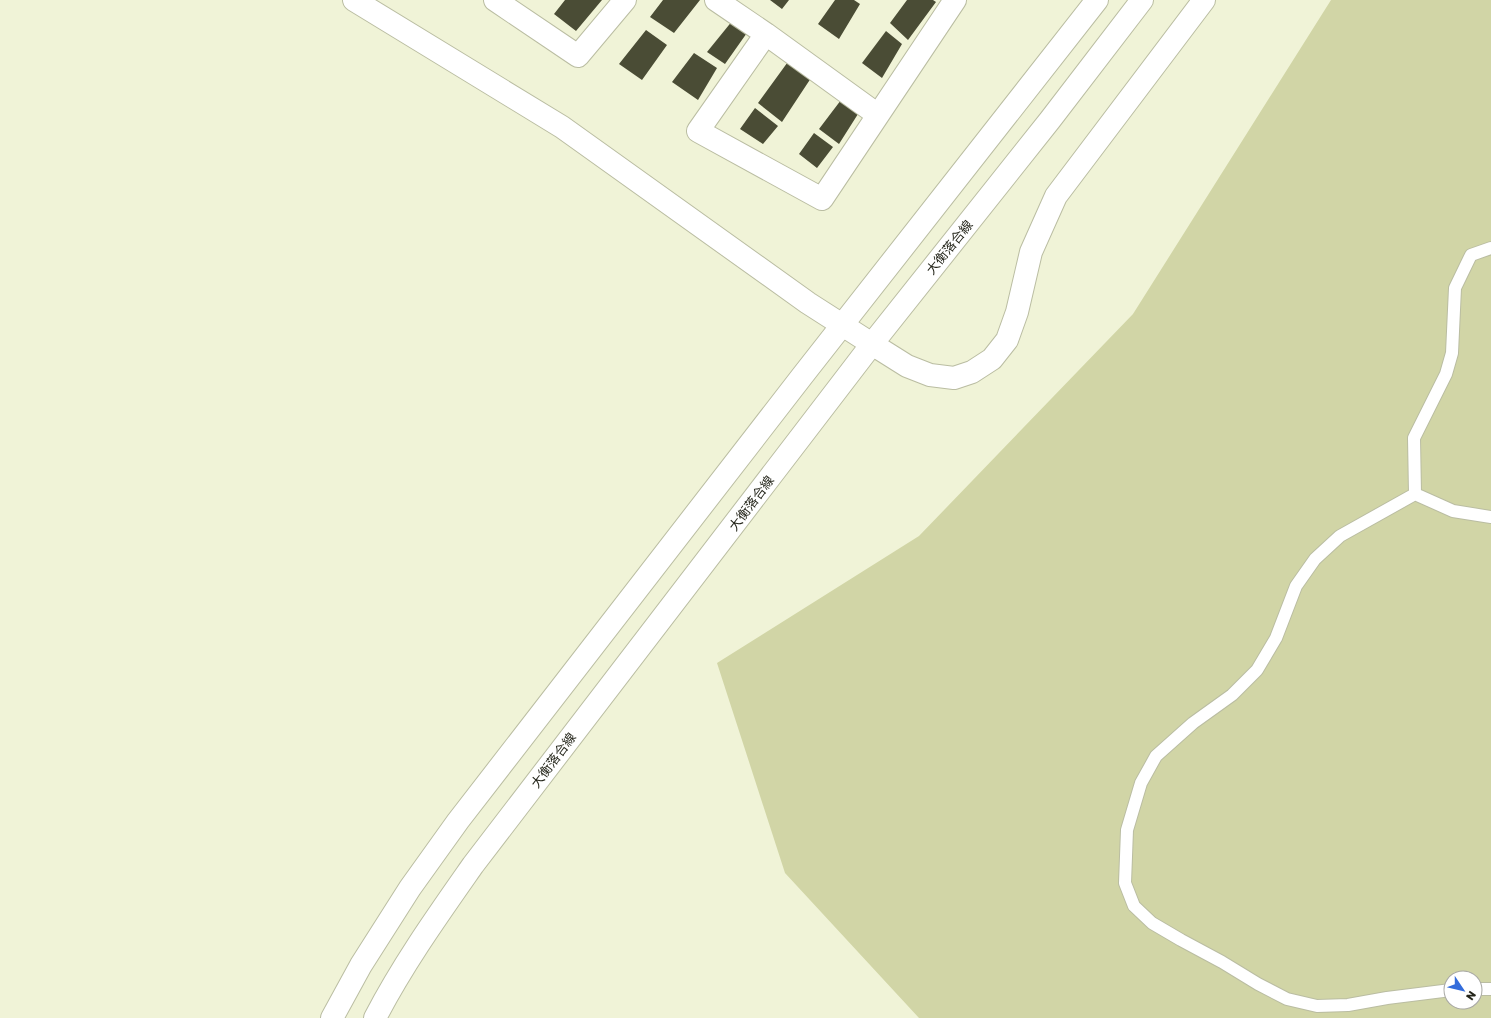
<svg xmlns="http://www.w3.org/2000/svg" width="1491" height="1018" font-family="'Golos Text','Noto Sans JP',sans-serif">
	<style>
		.green { fill: #d1d5a6; fill-rule: evenodd }
		.building { fill: #4a4c35 }
		.lines { fill: none; stroke-linecap: round; stroke-linejoin: round }
		.service-casing { stroke: #babda2; stroke-width: 14 }
		.minor-casing { stroke: #babda2; stroke-width: 24 }
		.tertiary-casing { stroke: #babda2; stroke-width: 24 }
		.primary-casing { stroke: #babda2; stroke-width: 24 }
		.service { stroke: #fff; stroke-width: 12 }
		.minor { stroke: #fff; stroke-width: 22 }
		.tertiary { stroke: #fff; stroke-width: 22 }
		.primary { stroke: #fff; stroke-width: 22 }
		.labels { text-anchor: middle; dominant-baseline: central; stroke-width: 4; stroke-linejoin: round; paint-order: stroke }
		.street-label { font-size: 13px; fill: #25261b; stroke: #fff }
	</style>
	<rect width="100%" height="100%" fill="#f0f3d7"/>
	<path class="green" d="M1331 0H1491V1018H919L785 873 717 663 919 536 1133 314ZM1451 978H1475V1002H1451Z"/>
	<path class="building" d="M565 0H602L576 31 554 14Z
		M663 0H700L674 33 650 17Z
		M770 0H789L782 9Z
		M835 0H854L860 4 839 39 818 24Z
		M907 0H933L936 2 908 40 890 23Z
		M733 20 749 30 725 64 707 52Z
		M646 30 667 45 642 80 619 64Z
		M886 31 902 44 882 78 862 63Z
		M694 53 717 68 698 100 672 82Z
		M790 59 813 75 782 122 758 103Z
		M841 100 858 114 839 144 819 129Z
		M755 108 778 126 763 144 740 129Z
		M814 133 833 147 817 168 799 154Z"/>
	<g class="lines">
		<g class="service-casing">
			<path id="service" d="M1415 494 1340 536 1315 559 1296 586 1276 638 1257 670 1232 695 1193 723 1156 756 1141 783 1127 830 1125 883 1134 906 1152 923 1181 940 1222 962 1258 984 1287 999 1317 1006 1348 1005 1387 998 1451 990
				M1415 494 1414 438 1446 374 1452 353 1455 288 1471 255 1491 248
				M1415 494 1453 511 1491 517
				M1475 989H1491"/>
		</g>
		<g class="minor-casing">
			<path id="minor" d="M495 0 578 56 625 0
				M716 0 766 34 698 131 822 199 955 0
				M766 34 878 115
				M872 344 907 366 930 375 954 378 972 372 992 359 1007 340 1017 312 1031 252 1056 196 1204 0"/>
		</g>
		<g class="tertiary-casing">
			<path id="tertiary" d="M354 0 562 127 808 303 872 344"/>
		</g>
		<g class="primary-casing">
			<path id="primary" d="M332 1018 361 965 410 888 458 821 803 375 1097 0
				M375 1018C403 964 438 915 473 865L872 344 1050 120 1142 0"/>
		</g>
		<use href="#service" class="service"/>
		<use href="#minor" class="minor"/>
		<use href="#tertiary" class="tertiary"/>
		<use href="#primary" class="primary"/>
	</g>
	<g class="labels">
		<g class="street-label">
			<text transform="translate(949 247) rotate(-51)">大衡落合線</text>
			<text transform="translate(751 503) rotate(-53)">大衡落合線</text>
			<text transform="translate(553 760) rotate(-53)">大衡落合線</text>
		</g>
	</g>
	<g transform="translate(1463 990) rotate(125)"><circle r="19" fill="#ffffff" stroke="#a8a8a4"/>
	<path d="M0-3L7 15L0 10L-7 15Z" fill="#336cdb"/>
	<text y="-6" font-size="11" font-weight="bold" text-anchor="middle" fill="#25261b">N</text>
	</g>
</svg>
